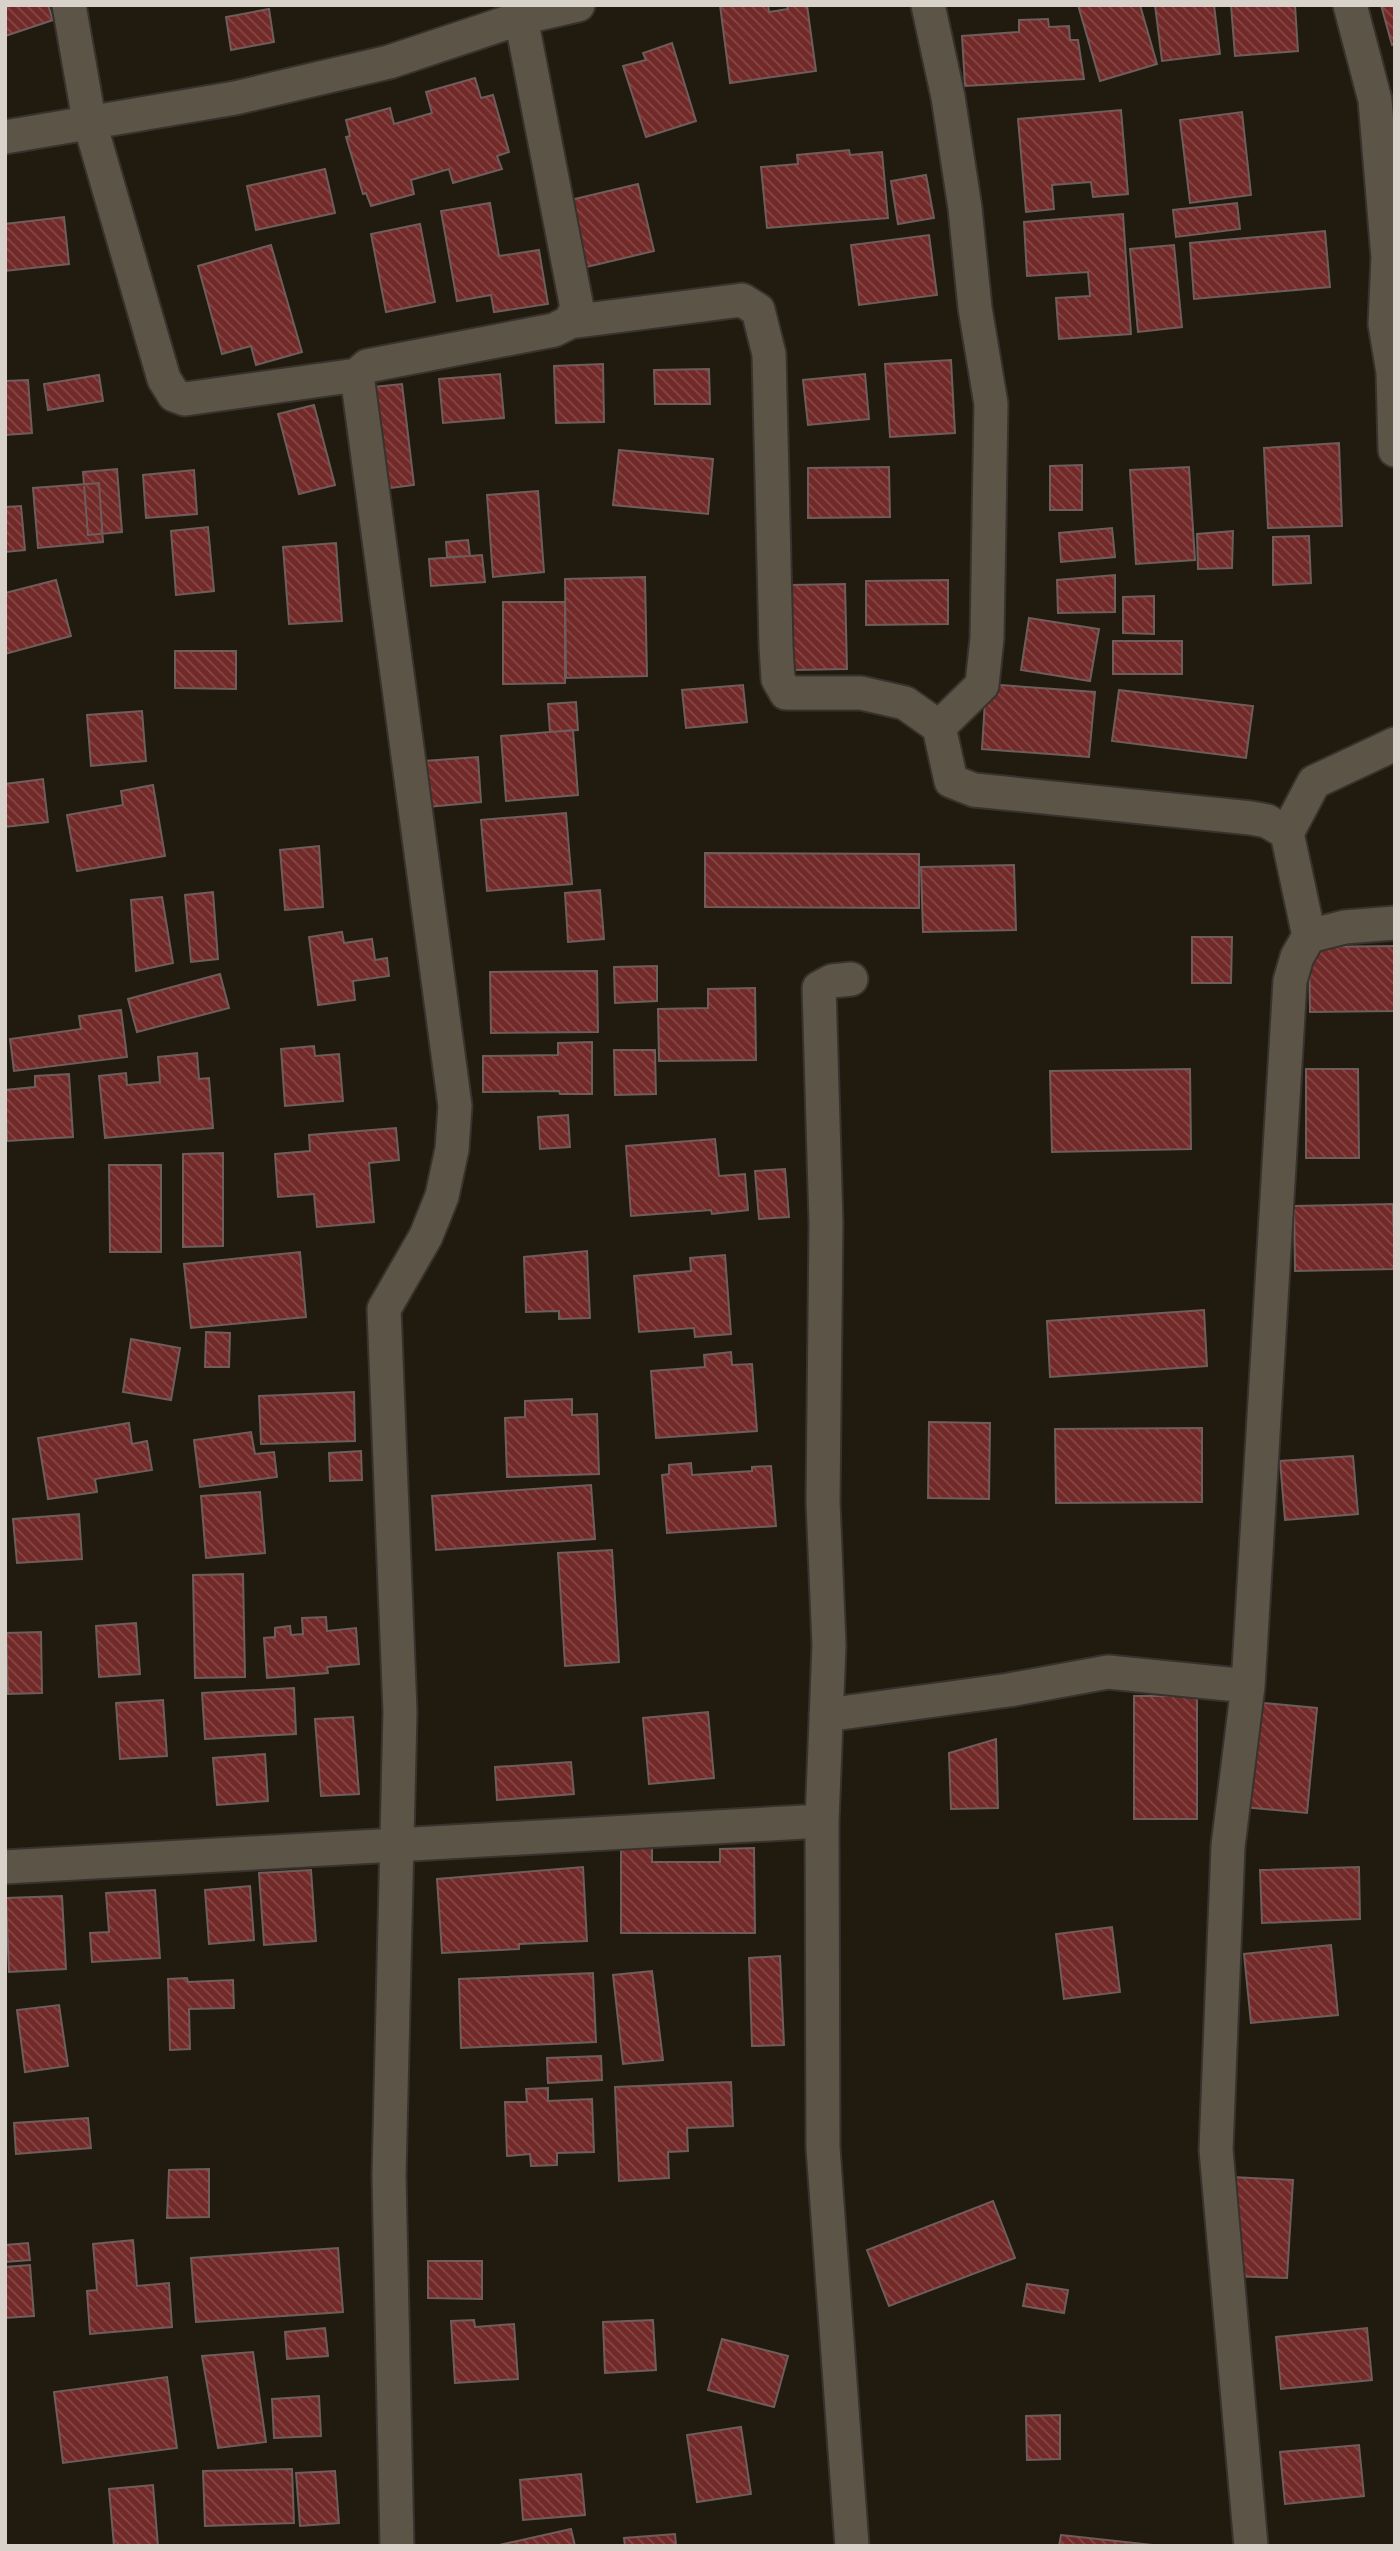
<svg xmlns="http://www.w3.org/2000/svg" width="1400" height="2551" font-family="Inter,sans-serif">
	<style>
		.building { fill: url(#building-back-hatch); stroke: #6e5d5b; stroke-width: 2 }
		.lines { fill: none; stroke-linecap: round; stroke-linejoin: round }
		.street-casing { stroke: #38322d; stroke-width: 37 }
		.street { stroke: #5d5448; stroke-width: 33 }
	</style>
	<defs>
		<pattern id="building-back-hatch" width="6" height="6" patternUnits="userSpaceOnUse" patternTransform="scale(1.75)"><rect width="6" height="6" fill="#722a29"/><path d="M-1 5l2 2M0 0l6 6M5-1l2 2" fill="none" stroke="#854847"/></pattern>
	</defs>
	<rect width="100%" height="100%" fill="#211a0f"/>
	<path class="building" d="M5 5H48L53 20 5 36Z
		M720 5H768L769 12 788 9 787 5H807L816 71 730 83Z
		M1078 5H1140L1157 64 1100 81Z
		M1155 5H1214L1220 54 1162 61Z
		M1231 5H1295L1298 51 1235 56Z
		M1381 5H1395V44L1392 45Z
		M269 9 274 42 231 50 226 17Z
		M1048 19 1049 27 1069 26 1070 40H1078L1084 79 965 86 962 36 1019 32V20Z
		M672 43 696 121 646 137 623 66 646 60 643 53Z
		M475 78 481 98 493 95 509 152 497 156 502 169 453 183 449 169 411 180 414 194 371 206 366 193 363 194 346 137 350 136 346 120 390 108 394 124 432 113 426 92Z
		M1121 110 1128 194 1093 197 1091 182 1052 185 1054 209 1026 212 1018 119Z
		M1242 112 1251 195 1190 203 1180 120Z
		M849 150 850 155 882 152 888 218 767 228 761 167 798 164 797 155Z
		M325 169 335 213 256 230 247 186Z
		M926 175 934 218 898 224 891 181Z
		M638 184 654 251 578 269 562 202Z
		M490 203 499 256 539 250 548 304 494 312 491 295 457 301 441 211Z
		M1237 203 1240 229 1176 237 1173 210Z
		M1123 214 1131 334 1059 339 1056 298 1090 296 1088 272 1027 276 1024 222Z
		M64 217 69 264 5 271V224Z
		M420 224 435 302 386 312 371 234Z
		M1325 231 1330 287 1194 299 1190 243Z
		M929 235 937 295 859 305 851 245Z
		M271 245 302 352 256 365 251 346 222 354 198 266Z
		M1174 245 1182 327 1138 332 1130 249Z
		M951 360 955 433 890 437 885 364Z
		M603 364 604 422 556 423 554 366Z
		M709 369 710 404H655L654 370Z
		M500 374 504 418 443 423 439 379Z
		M865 374 869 419 808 425 803 380Z
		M99 375 103 401 48 410 44 384Z
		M28 380 32 433 5 435V381Z
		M402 384 414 485 376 490 364 388Z
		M314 405 335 485 299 494 278 414Z
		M1339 443 1342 526 1268 528 1264 448Z
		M619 450 713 459 708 514 613 505Z
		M1082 465V510H1050V466Z
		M889 467 890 517 808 518V468Z
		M1189 467 1195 560 1136 564 1130 470Z
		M117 469 122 532 88 535 83 472Z
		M194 470 197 514 146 518 143 475Z
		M99 483 103 542 38 548 33 488Z
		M538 491 544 572 493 577 487 495Z
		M21 506 25 550 5 552V507Z
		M208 527 214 591 176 595 171 531Z
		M1112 528 1115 557 1061 562 1059 533Z
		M1233 531 1232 568 1198 569 1197 534Z
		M1309 536 1311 583 1273 585V537Z
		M468 540 470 556 447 557 446 542Z
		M336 543 342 621 289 624 283 547Z
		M482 555 485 582 431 586 429 559Z
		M1115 575V612L1058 613 1057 580Z
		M645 577 647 676 566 678 565 579Z
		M56 580 71 636 5 654V593Z
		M948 580V624L866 625V581Z
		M845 584 847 669 793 670 790 585Z
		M1154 596V634L1123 633V597Z
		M503 602H565V683L503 684Z
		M1029 618 1099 629 1090 681 1021 670Z
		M1113 641H1182V674H1113Z
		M175 651H236V689L175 688Z
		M986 684 1095 692 1089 757 982 749Z
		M743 685 747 722 686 728 682 690Z
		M1119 690 1253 706 1246 758 1112 741Z
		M576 702 578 730 550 732 548 704Z
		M142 711 146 761 91 766 87 715Z
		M573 730 578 795 506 801 501 736Z
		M478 757 481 802 428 807 424 761Z
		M43 779 48 822 5 827V784Z
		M153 785 165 856 77 871 67 815 123 805 121 791Z
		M566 813 572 884 487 891 481 820Z
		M319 846 323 907 285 910 280 850Z
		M705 853 919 854V908L705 907Z
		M1014 865 1016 930 923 932 921 867Z
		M600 890 604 939 568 942 565 893Z
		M213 892 218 959 191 962 185 895Z
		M162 897 173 963 136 971 131 900Z
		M342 932 344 943 372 939 375 960 387 958 389 976 353 981 355 1000 318 1005 309 937Z
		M1192 937H1232L1231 983H1192Z
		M1395 946V1011L1310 1012 1309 947Z
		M657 966V1001L615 1003 614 967Z
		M597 971 598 1032 491 1033 490 972Z
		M220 974 229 1008 137 1032 128 999Z
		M755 988 756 1060 659 1061 658 1009 708 1008V989Z
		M121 1010 127 1057 14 1071 10 1039 81 1029 79 1016Z
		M592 1042V1094H560L559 1091 483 1092V1056L558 1055V1043Z
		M314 1046 315 1056 339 1054 343 1101 285 1106 281 1049Z
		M614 1050H655L656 1094 615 1095Z
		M197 1053 199 1079 209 1078 213 1128 105 1138 99 1076 126 1073 127 1085 160 1082 158 1057Z
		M1190 1069 1191 1149 1052 1152 1050 1071Z
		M1306 1069H1358L1359 1158H1306Z
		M69 1074 73 1137 7 1141 5 1090 35 1087V1076Z
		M568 1115 570 1147 540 1149 538 1117Z
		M396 1128 399 1160 369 1163 374 1222 317 1227 314 1194 278 1197 275 1154 310 1151 309 1135Z
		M715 1139 719 1176 745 1174 748 1210 712 1214 711 1210 631 1216 626 1146Z
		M223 1153V1246L183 1247V1154Z
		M109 1165H161V1252H110Z
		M785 1169 789 1217 759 1219 755 1171Z
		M1393 1204 1395 1269 1295 1271 1294 1206Z
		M587 1251 590 1318 559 1319V1311L526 1312 524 1257Z
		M300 1252 306 1317 191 1328 184 1264Z
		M725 1255 731 1334 695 1337 694 1328 639 1332 634 1276 691 1271 690 1258Z
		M1204 1310 1207 1366 1050 1377 1047 1321Z
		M206 1332 230 1333 229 1367H205Z
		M131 1339 180 1348 171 1400 123 1392Z
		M731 1352 732 1365 752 1364 757 1431 656 1438 651 1371 705 1367 704 1355Z
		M354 1392 355 1441 261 1444 259 1396Z
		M572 1399V1415L597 1414 599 1474 507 1477 505 1418 525 1417V1401Z
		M929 1422 990 1423 989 1499 928 1498Z
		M129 1423 132 1444 147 1441 152 1470 95 1479 97 1492 48 1499 38 1438Z
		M1202 1428V1502L1056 1503 1055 1429Z
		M251 1432 255 1454 274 1452 277 1477 200 1487 194 1440Z
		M361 1451 362 1480 330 1481 329 1453Z
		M1353 1456 1358 1514 1285 1520 1280 1461Z
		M691 1463 692 1475 752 1471V1467L771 1466 776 1526 667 1533 662 1475 669 1474V1465Z
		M591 1485 595 1539 436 1550 432 1496Z
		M260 1492 265 1553 206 1558 201 1496Z
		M79 1514 82 1559 17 1563 13 1519Z
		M612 1550 619 1662 565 1666 558 1553Z
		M243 1574 245 1677 195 1678 193 1575Z
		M326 1617 327 1631 356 1628 359 1664 327 1667 328 1673 267 1678 264 1638 275 1637V1628L290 1626 291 1635 303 1634 302 1618Z
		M136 1623 140 1674 99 1677 96 1626Z
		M41 1632 42 1693 8 1694 6 1633Z
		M294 1688 296 1734 205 1739 202 1693Z
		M1134 1696H1197V1819H1134Z
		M163 1700 167 1756 120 1759 116 1703Z
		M1253 1702 1317 1708 1307 1813 1243 1807Z
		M708 1712 714 1778 649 1784 643 1718Z
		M353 1717 359 1794 321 1796 315 1719Z
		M996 1739 998 1808 951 1809 949 1753Z
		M265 1754 268 1801 217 1805 213 1758Z
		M571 1762 574 1794 497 1800 495 1767Z
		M621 1847H652V1862H720V1849L754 1848 755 1933H621Z
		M583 1867 587 1941 519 1944V1949L442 1953 437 1879Z
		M1359 1867 1360 1919 1262 1923 1260 1870Z
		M311 1870 316 1941 264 1945 259 1873Z
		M250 1886 254 1940 209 1944 205 1890Z
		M155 1890 160 1958 92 1962 90 1933 109 1932 106 1893Z
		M62 1896 66 1969 9 1972 6 1898Z
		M1112 1927 1120 1992 1064 1999 1056 1934Z
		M1331 1945 1338 2015 1251 2023 1244 1954Z
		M780 1956 784 2045 752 2046 749 1958Z
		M652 1971 663 2060 623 2064 613 1975Z
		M593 1973 596 2042 461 2048 459 1979Z
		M187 1978 188 1982 233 1980 234 2008 189 2009 190 2049 170 2050 168 1979Z
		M59 2005 68 2066 25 2072 17 2010Z
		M601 2056 602 2080 548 2083 547 2058Z
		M731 2082 733 2126 687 2128 688 2151 668 2152 669 2178 619 2181 615 2087Z
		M548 2088V2101L592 2099 594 2152 557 2153V2165L531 2166 530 2154 507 2156 505 2102H527L526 2089Z
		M88 2118 91 2148 16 2154 14 2123Z
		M209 2169V2217L167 2218 169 2170Z
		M1232 2177 1293 2180 1287 2278 1229 2276Z
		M993 2201 1015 2258 889 2306 867 2250Z
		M133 2240 137 2286 169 2283 172 2327 90 2334 87 2291 97 2290 93 2244Z
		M28 2243 30 2260 5 2262V2245Z
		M338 2248 343 2312 196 2322 191 2258Z
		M428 2261H482V2299L428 2298Z
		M30 2265 34 2316 5 2318V2267Z
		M1027 2284 1068 2290 1064 2313 1023 2306Z
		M474 2320 475 2327 514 2324 518 2379 455 2383 451 2321Z
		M653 2320 656 2370 605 2373 603 2322Z
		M325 2328 328 2356 287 2359 285 2332Z
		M1367 2328 1372 2380 1281 2389 1276 2337Z
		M722 2339 788 2356 774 2407 708 2390Z
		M253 2352 266 2442 218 2448 202 2356Z
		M167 2377 177 2448 63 2463 54 2392Z
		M319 2396 321 2436 274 2438 272 2399Z
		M1060 2415V2459L1027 2460 1026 2416Z
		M741 2427 751 2494 697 2502 687 2435Z
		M1359 2445 1364 2496 1285 2504 1280 2452Z
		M292 2469 294 2523 205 2526 203 2471Z
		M335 2471 339 2523 300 2526 296 2473Z
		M581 2474 585 2515 523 2520 520 2480Z
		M153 2485 158 2546H114L109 2489Z
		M571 2529 575 2546H495Z
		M675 2534 676 2546H625L624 2538Z
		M1061 2535 1162 2546H1059Z"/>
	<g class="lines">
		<g class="street-casing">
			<path id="street" d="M69 5 89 120 164 379 174 395 185 399 357 375
				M928 5 948 97 965 208 975 308 991 404 987 638 982 685 939 727
				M1350 5 1375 100 1388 257 1385 324 1393 372 1395 450
				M521 18 577 308 570 322
				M5 137 235 98 389 62 521 18 578 5
				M1287 833 1314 782 1395 744
				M1309 936 1345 927 1395 923
				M851 979 832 981 819 988 826 1223 823 1502 829 1645 822 1821 823 2148 852 2546
				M826 1715 1009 1690 1108 1672 1248 1686
				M5 1867 822 1821
				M397 2546 389 2176 400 1712 384 1309 426 1236 442 1196 452 1149 455 1106 357 375 367 366 554 330 570 322 742 300 758 310 769 354 776 646 778 679 786 693H861L905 703 939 727 951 781 974 790 1251 818 1267 821 1287 833 1309 936 1297 957 1290 981 1248 1686 1228 1846 1216 2150 1251 2546"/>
		</g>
		<use href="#street" class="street"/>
	</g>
	<rect width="1400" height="2551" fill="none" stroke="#d8d2cb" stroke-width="14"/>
</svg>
